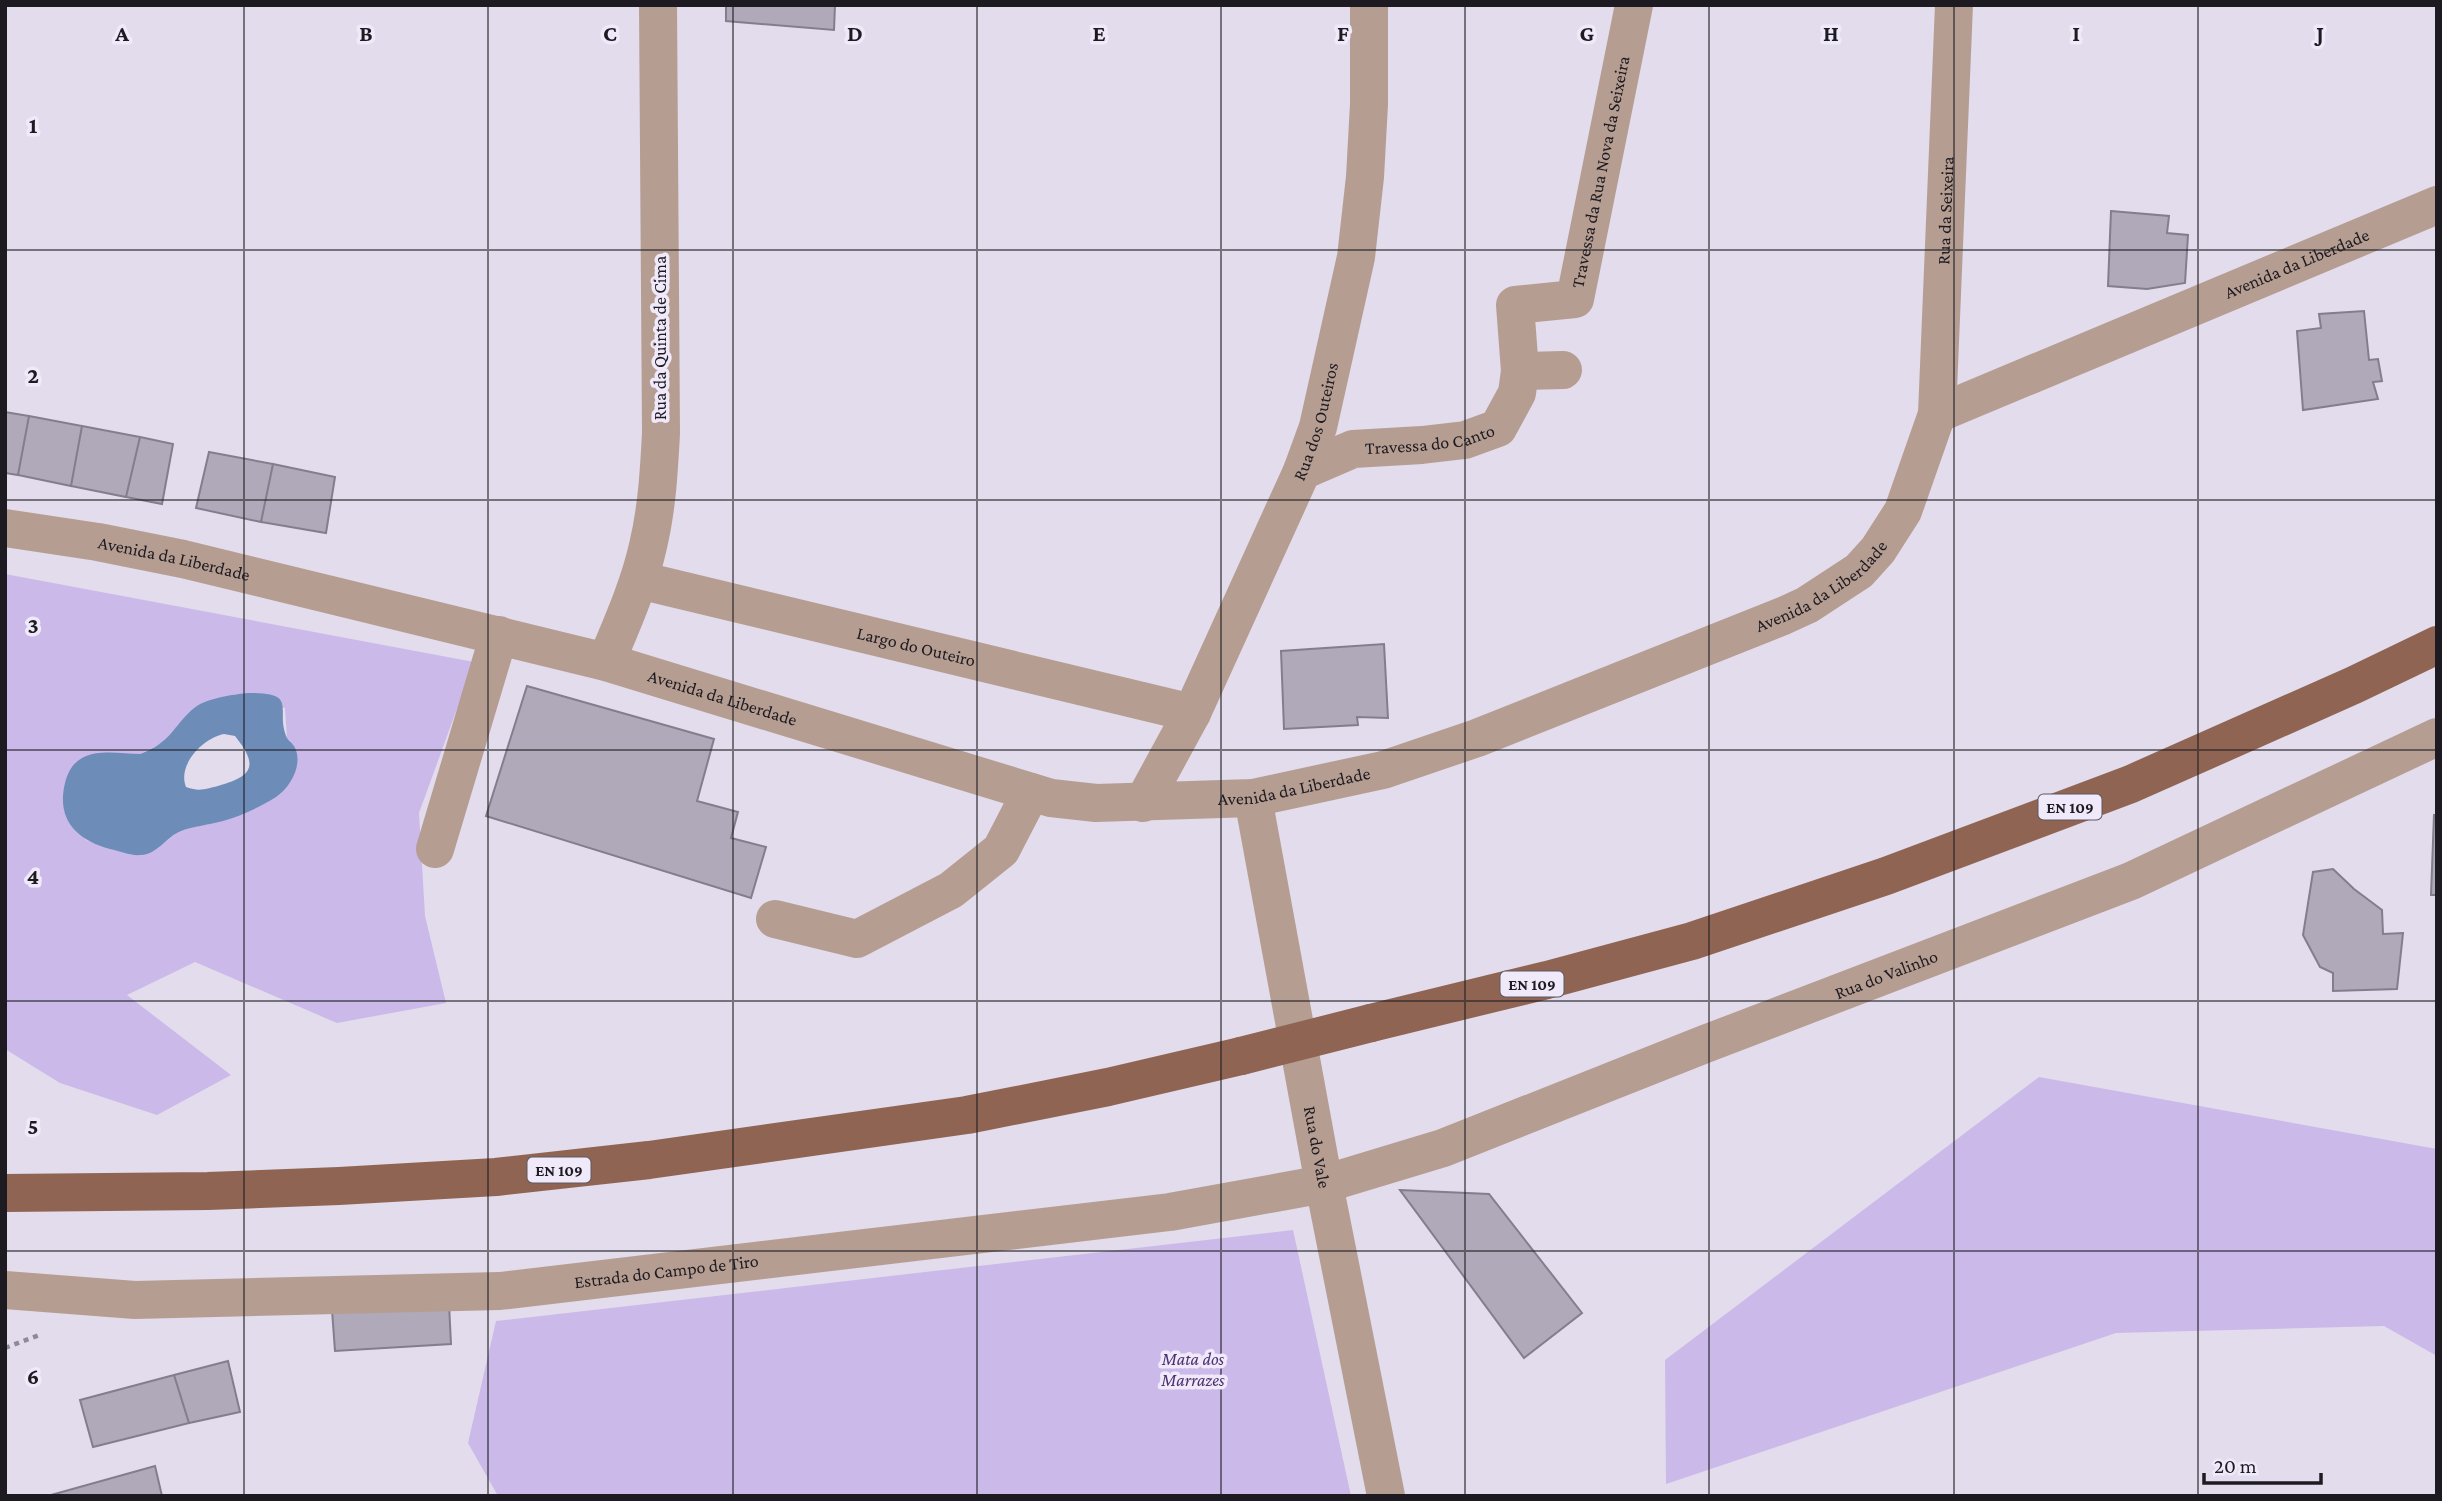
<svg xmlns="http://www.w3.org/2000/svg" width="2442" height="1501" font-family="'Crimson Pro',serif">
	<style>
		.green { fill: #cbb9ea; fill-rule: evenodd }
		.water { fill: #6d8db8; fill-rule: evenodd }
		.building { fill: #afa9b9; stroke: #837e8d; stroke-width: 2 }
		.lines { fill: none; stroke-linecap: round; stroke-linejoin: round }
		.path { stroke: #8e8a96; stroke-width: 4.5; stroke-dasharray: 5 5; stroke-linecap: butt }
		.minor { stroke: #b69d92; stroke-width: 38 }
		.major { stroke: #906452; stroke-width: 38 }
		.major-bridge { stroke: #906452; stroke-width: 38 }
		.grid { fill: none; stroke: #1d1b21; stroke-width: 2; stroke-opacity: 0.55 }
		.labels { text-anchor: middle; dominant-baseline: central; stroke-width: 7; stroke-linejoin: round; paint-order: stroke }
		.shield { fill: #efe9fa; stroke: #5c5962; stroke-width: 2 }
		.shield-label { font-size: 16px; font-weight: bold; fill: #1d1b21 }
		.street-label { font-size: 18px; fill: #1d1b21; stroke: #efe9fa }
		.park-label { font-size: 18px; font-style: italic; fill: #4b306e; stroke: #efe9fa }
		.grid-label { font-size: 23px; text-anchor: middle; font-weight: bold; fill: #1d1b21; stroke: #efe9fa; stroke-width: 7; stroke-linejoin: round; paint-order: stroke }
	</style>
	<rect width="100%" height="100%" fill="#e2dcec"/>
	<path class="green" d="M5 574 474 662 419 813 425 916 446 1003 337 1023 195 962 127 995 231 1075 157 1115 60 1083 5 1049ZM236 694 285 708 287 738 294 746 280 794 232 818 179 831 154 851 131 855 86 840 65 812 64 788 127 754H140L166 741 195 707Z
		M2039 1077 2437 1149V1356L2384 1326 2116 1333 1666 1484 1665 1360Z
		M1293 1230 1351 1496H498L468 1443 496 1321Z"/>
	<path class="water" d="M247 693C301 692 274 710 287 738 288 740 293 744 294 746 304 763 291 787 276 797 260 807 241 816 223 821 209 825 194 826 181 831 166 837 158 854 141 855 130 856 120 851 110 849 77 840 56 820 65 783 68 772 72 764 82 758 99 749 122 754 140 754 172 742 172 727 194 708 207 698 231 695 247 693ZM224 734 235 736C259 766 253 776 218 786 205 789 200 792 186 787 177 765 203 738 224 734Z"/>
	<path class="building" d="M726 5H835L834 30 726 21Z
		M2111 211 2169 216 2167 233 2188 235 2185 283 2147 289 2108 286Z
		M2364 311 2369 360 2378 359 2382 381 2373 382 2378 399 2303 410 2297 331 2321 328 2319 314Z
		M5 412 29 416 18 475 5 473Z
		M29 416 82 426 71 486 18 475Z
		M82 426 140 437 126 497 71 486Z
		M140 437 173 444 162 504 126 497Z
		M209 452 273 464 261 522 196 508Z
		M273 464 335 477 326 533 261 522Z
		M1384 644 1388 718 1357 717 1358 725 1284 729 1281 651Z
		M527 686 714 739 697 801 738 812 731 838 766 847 751 898 486 816Z
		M2434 815H2437V895H2431Z
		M2333 869 2354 889 2382 910 2383 934 2403 933 2397 989 2333 991V973L2320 967 2303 935 2313 872Z
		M1400 1190 1489 1194 1582 1313 1524 1358Z
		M449 1304 451 1344 335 1351 332 1310Z
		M228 1361 240 1412 189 1423 174 1375Z
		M174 1375 189 1423 93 1447 80 1400Z
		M155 1466 162 1496 51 1495Z"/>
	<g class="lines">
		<path class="path" d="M5 1348 42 1334"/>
		<g class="minor">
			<path id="s1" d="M1520 371 1515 305 1575 299 1634 5"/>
			<path id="s2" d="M1937 414 2437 205"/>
			<path id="s3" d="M1302 471 1353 449 1422 445 1465 440 1498 428 1517 393 1520 371 1563 370"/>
			<path id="s4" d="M5 528 98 542 183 559 606 662 1051 798 1096 803 1253 798 1383 770 1477 738 1783 616 1807 605 1859 571 1878 550 1903 511 1937 414 1954 5"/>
			<path id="s5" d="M639 580 1192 713"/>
			<path d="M606 662C622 624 639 586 648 546 657 508 659 471 661 433L658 5"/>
			<path id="s6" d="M1253 798 1324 1184 1386 1496"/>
			<path id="s7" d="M1143 803 1192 713 1302 471 1318 427 1356 257 1365 177 1369 104V5"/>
			<path d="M435 849 499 635"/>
			<path d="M775 919 857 939 951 890 1001 850 1031 792"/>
			<path id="s8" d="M5 1290 135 1300 500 1291 1170 1212 1324 1184 1443 1148 1705 1044 2131 881 2437 737"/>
		</g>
		<path class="major" d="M1371 1023 1547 980 1692 941 1886 876 2131 784 2354 685 2437 645
			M5 1193 208 1191 339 1186 496 1177 649 1160 967 1115 1108 1087 1241 1056"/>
		<path class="major-bridge" d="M1241 1056 1371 1023"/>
	</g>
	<path class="grid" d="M244 5V1496M488 5V1496M733 5V1496M977 5V1496M1221 5V1496M1465 5V1496M1709 5V1496M1954 5V1496M2198 5V1496M5 250H2437M5 500H2437M5 750H2437M5 1001H2437M5 1251H2437"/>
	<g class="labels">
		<g class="shield">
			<rect x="2038.5" y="794.5" width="63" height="25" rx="5"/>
			<rect x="1500.5" y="971.5" width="63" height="25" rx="5"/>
			<rect x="527.5" y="1157.5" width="63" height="25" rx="5"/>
		</g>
		<g class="shield-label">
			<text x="2070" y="807">EN 109</text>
			<text x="1532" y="984">EN 109</text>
			<text x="559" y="1170">EN 109</text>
		</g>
		<g class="street-label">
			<text stroke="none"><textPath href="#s1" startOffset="256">Travessa da Rua Nova da Seixeira</textPath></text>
			<text stroke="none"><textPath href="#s4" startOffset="2315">Rua da Seixeira</textPath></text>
			<text stroke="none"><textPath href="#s2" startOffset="390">Avenida da Liberdade</textPath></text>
			<text transform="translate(660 338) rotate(-90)">Rua da Quinta de Cima</text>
			<text stroke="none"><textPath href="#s7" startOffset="420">Rua dos Outeiros</textPath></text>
			<text stroke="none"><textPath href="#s3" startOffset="133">Travessa do Canto</textPath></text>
			<text stroke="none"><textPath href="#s4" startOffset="172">Avenida da Liberdade</textPath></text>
			<text stroke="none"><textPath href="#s4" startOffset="1894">Avenida da Liberdade</textPath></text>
			<text stroke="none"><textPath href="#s5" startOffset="285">Largo do Outeiro</textPath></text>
			<text stroke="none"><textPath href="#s4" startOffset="738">Avenida da Liberdade</textPath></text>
			<text stroke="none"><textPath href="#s4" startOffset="1326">Avenida da Liberdade</textPath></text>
			<text stroke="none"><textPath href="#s8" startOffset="1927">Rua do Valinho</textPath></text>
			<text stroke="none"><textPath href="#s6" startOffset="355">Rua do Vale</textPath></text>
			<text stroke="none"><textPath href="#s8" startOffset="663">Estrada do Campo de Tiro</textPath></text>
		</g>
		<g class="park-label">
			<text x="1193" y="1359">Mata dos<tspan x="1193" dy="21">Marrazes</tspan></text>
		</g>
	</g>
	<g class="grid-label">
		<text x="122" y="41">A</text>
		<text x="366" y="41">B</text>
		<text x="610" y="41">C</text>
		<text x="855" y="41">D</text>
		<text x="1099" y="41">E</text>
		<text x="1343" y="41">F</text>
		<text x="1587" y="41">G</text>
		<text x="1831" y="41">H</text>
		<text x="2076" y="41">I</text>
		<text x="2320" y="41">J</text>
		<text x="33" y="133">1</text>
		<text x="33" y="383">2</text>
		<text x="33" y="633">3</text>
		<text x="33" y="884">4</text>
		<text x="33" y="1134">5</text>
		<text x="33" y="1384">6</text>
	</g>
	<rect width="2442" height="1501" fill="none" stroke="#1d1b21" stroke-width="14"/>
	<path d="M2204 1473v10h117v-10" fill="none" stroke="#1d1b21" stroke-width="3.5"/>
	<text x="2214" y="1473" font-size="21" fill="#1d1b21" stroke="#efe9fa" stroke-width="5" paint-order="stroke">20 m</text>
</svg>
